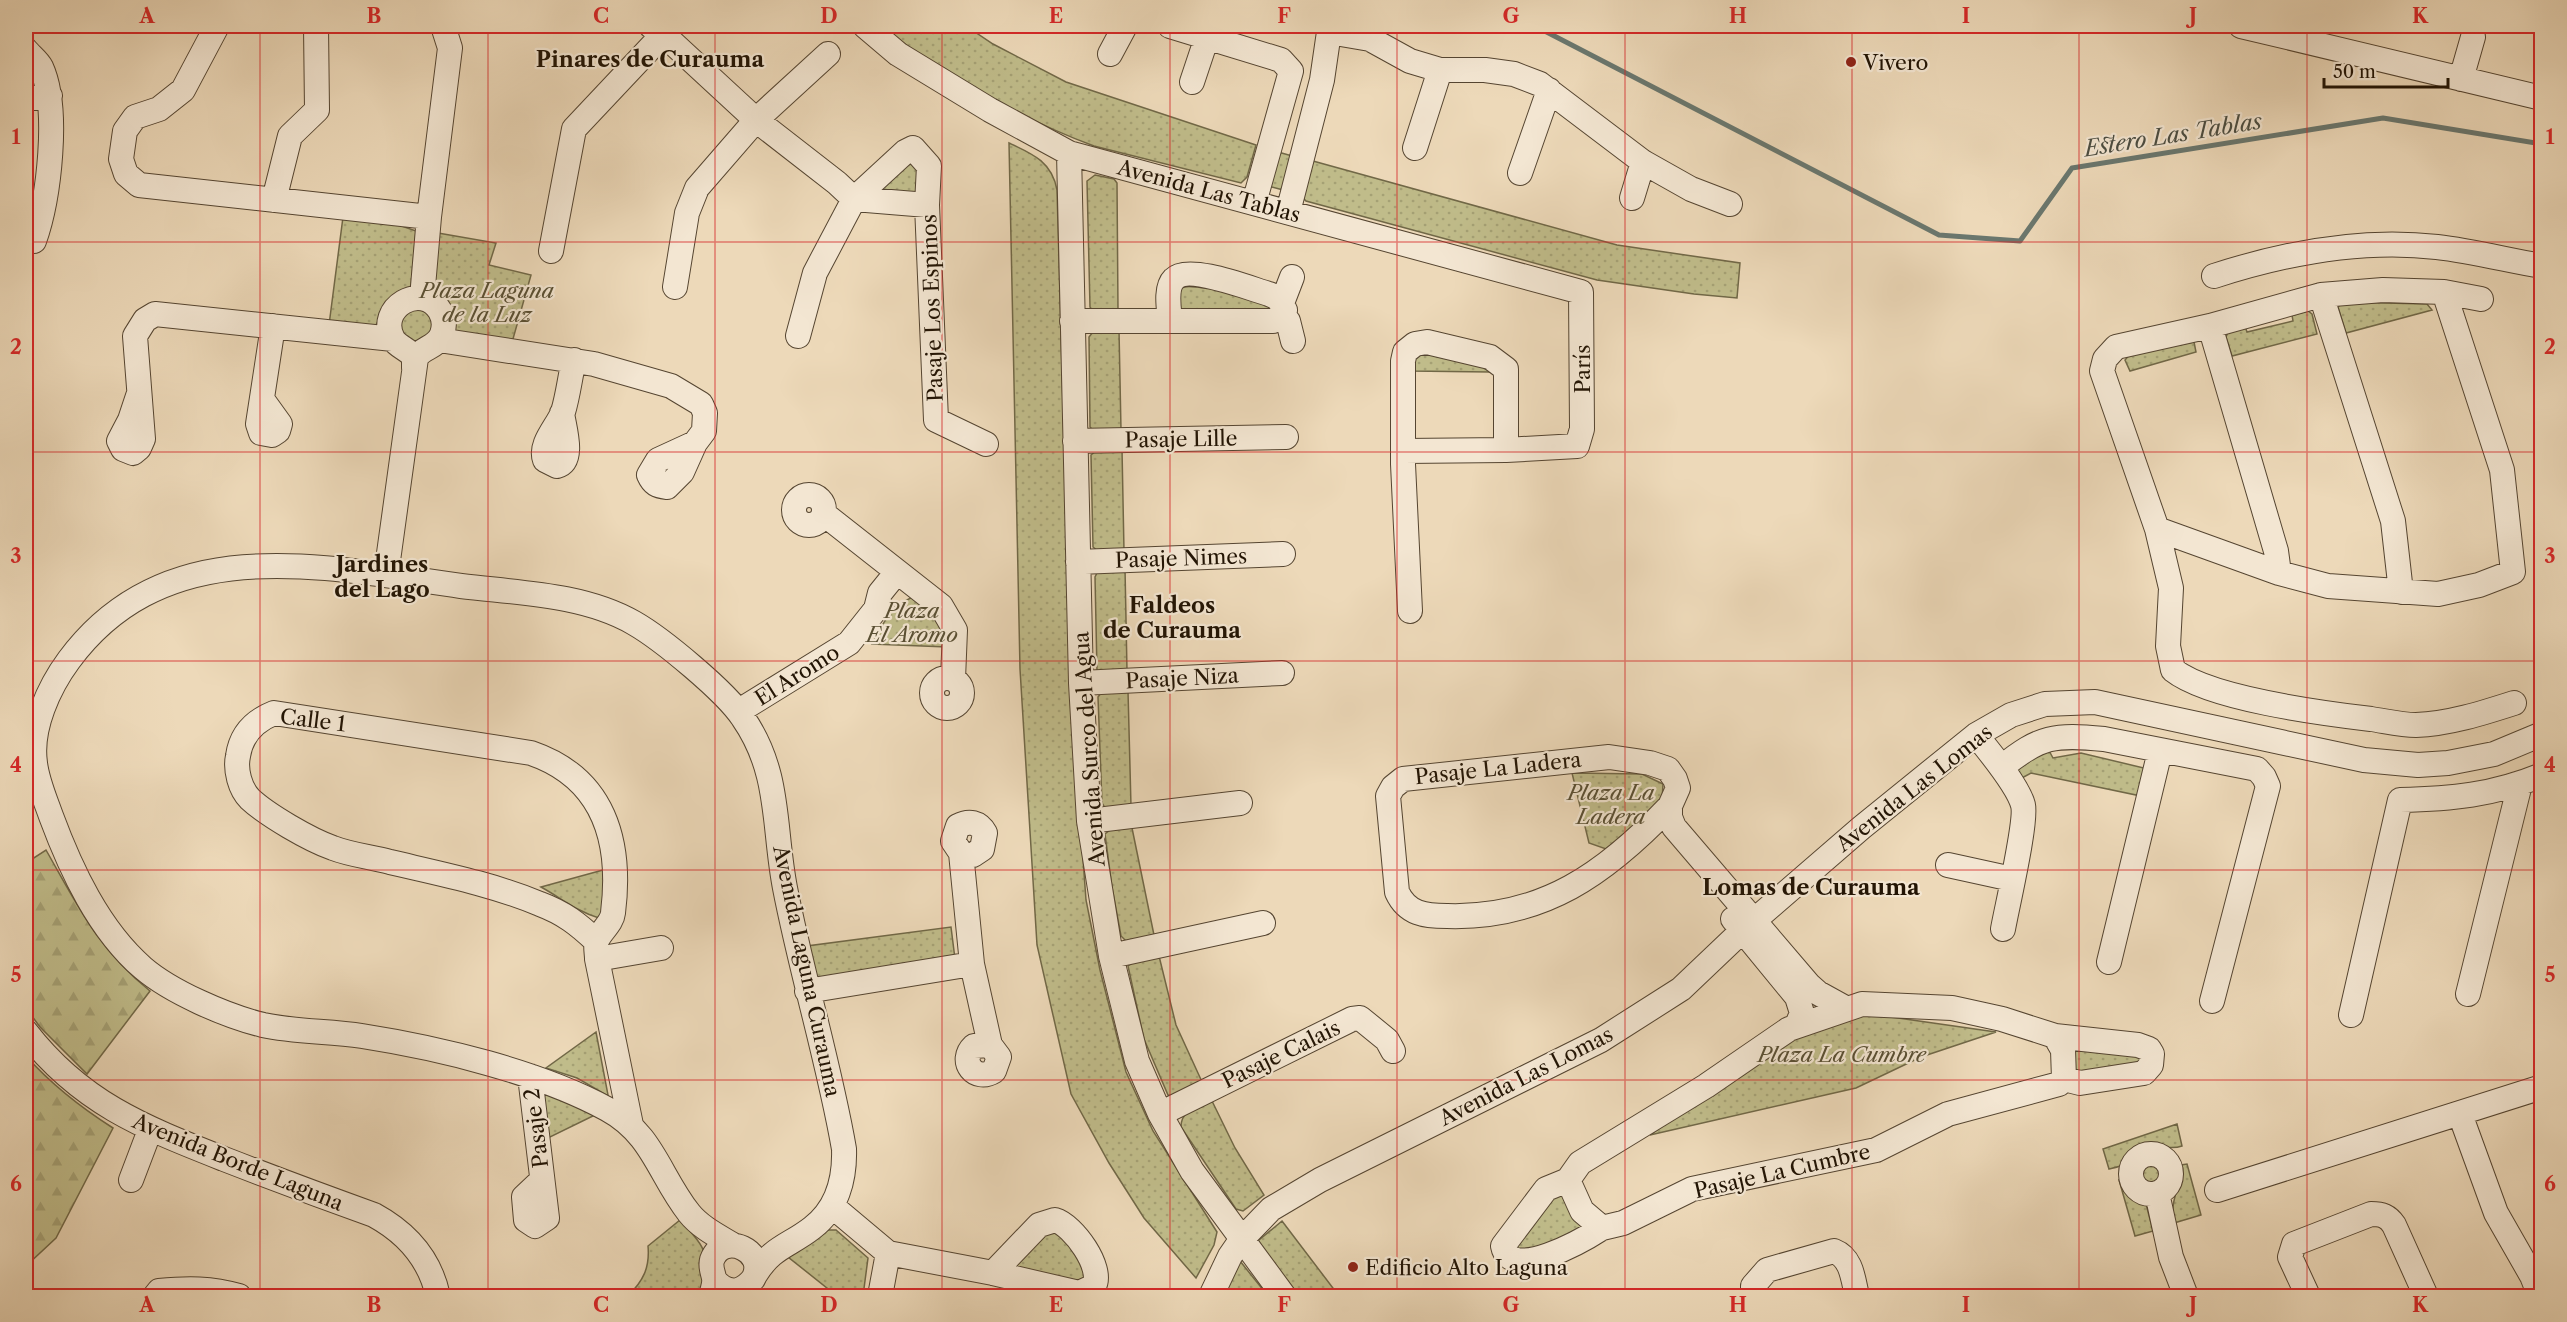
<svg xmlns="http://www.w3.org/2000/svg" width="2567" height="1322" font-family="'Libre Caslon Text',serif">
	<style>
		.grass { fill: url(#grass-dots); stroke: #716847; stroke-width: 1.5 }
		.forest { fill: url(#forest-firs); stroke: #716847; stroke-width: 1.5 }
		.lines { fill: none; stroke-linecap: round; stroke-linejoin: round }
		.stream { stroke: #6a776e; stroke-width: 5 }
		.minor-casing { stroke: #554531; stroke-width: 26 }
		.minor { stroke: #f3e6d2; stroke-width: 24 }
		.grid { fill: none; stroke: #d62828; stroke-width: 1.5; stroke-opacity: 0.55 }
		.poi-dot { fill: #8f2418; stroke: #f3e6d2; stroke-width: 2 }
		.labels { text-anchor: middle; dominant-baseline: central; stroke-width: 4.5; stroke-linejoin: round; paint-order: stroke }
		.poi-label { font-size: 21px; fill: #221404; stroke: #f3e6d2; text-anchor: start }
		.street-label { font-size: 21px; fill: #221404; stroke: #f3e6d2 }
		.park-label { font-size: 21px; font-style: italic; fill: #594f33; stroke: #f3e6d2 }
		.neighbourhood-label { font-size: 22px; font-weight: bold; fill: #221404; stroke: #f3e6d2 }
		.water-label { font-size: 22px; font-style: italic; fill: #4c4e42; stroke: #f3e6d2 }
		.neatline { fill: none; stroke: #d62828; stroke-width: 2 }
		.grid-label { font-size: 20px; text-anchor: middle; font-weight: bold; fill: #d62828 }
	</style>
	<defs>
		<pattern id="grass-dots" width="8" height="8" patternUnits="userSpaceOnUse" patternTransform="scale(1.5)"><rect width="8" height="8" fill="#c0bc8a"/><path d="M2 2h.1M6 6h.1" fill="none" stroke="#a5a175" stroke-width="1.8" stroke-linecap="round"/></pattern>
		<pattern id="forest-firs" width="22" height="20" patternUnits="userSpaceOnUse" patternTransform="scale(1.5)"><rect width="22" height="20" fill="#c0bc8a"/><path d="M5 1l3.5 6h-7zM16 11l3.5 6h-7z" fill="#a5a175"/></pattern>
	</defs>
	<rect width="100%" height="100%" fill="#edd9b9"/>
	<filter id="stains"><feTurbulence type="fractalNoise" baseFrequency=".00333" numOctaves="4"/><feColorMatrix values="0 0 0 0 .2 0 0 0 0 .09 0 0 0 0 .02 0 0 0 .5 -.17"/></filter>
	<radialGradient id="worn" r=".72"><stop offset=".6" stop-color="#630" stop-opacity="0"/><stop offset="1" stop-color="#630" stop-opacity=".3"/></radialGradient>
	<path class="grass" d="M882 26H966L993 44 1066 82 1256 145 1247 177 1241 183 1094 146C1026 121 937 72 882 26Z
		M1009 143C1033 154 1052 162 1057 190L1071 694 1086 900 1100 970 1126 1072 1153 1131 1217 1232 1214 1245 1196 1278 1144 1218 1109 1163 1071 1094 1037 945 1020 669Z
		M1278 152 1296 157 1287 191 1268 186Z
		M910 159 920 170 918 193 882 192V189Z
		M1313 161 1617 245 1740 263 1737 298 1694 294 1597 280 1306 201 1303 198Z
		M1095 175 1114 179 1117 183 1118 310H1092L1090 307 1087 181Z
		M343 217 396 224 416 231 411 286 388 301 373 331 329 325Z
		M438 233 496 243 489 265 531 275 511 346 453 338 435 292 432 264Z
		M1182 282 1271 300 1274 312 1179 314 1177 291Z
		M2343 302 2427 304 2432 310 2346 333 2338 307Z
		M400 325a16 16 0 1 1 32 0a16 16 0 1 1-32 0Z
		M2308 311 2312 314 2317 334 2232 356 2226 337 2229 330 2245 326 2247 332 2293 321 2292 315Z
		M1119 330 1121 430 1094 431 1090 427 1089 337 1093 332Z
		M2194 342 2196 352 2130 371 2125 360 2130 354Z
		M1422 349 1490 366V372L1410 371 1411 356Z
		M1122 449 1124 551H1098L1093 547 1091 455 1096 451Z
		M1125 568 1127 671H1097L1095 577 1097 573Z
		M918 594 946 631 947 647 872 644 892 608Z
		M1128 691 1131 806 1105 808 1102 803 1098 697 1101 693Z
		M2047 747 2053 758 2081 753 2148 769 2141 796 2031 773 2022 778 2018 770 2021 762Z
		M1572 773 1642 774 1663 784 1662 801 1606 849 1589 843Z
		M1132 828 1154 935 1126 941 1121 936 1112 887 1105 834 1110 830Z
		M603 870 606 907 599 918C578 912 561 898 541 887Z
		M951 927 955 959 813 982 807 946Z
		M1159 956 1176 1025 1203 1084 1173 1096 1168 1095 1144 1039 1128 966 1134 962Z
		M1863 1013 1996 1032 1921 1057 1856 1088 1650 1135 1793 1035Z
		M596 1032 608 1095V1096L577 1078 546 1068Z
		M2072 1044 2139 1048 2148 1061 2077 1081Z
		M535 1086 599 1113 544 1140Z
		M1212 1101 1235 1148 1264 1195 1243 1211 1236 1209 1181 1127C1181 1109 1198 1107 1212 1101Z
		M2177 1124 2182 1146C2168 1151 2160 1143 2145 1148 2134 1151 2131 1160 2123 1165 2119 1167 2113 1168 2109 1169L2103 1149Z
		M2137 1174a14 14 0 1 1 28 0a14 14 0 1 1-28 0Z
		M2187 1164 2201 1215 2174 1223C2169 1200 2181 1188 2181 1165Z
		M2119 1180 2124 1181 2133 1195 2146 1204 2153 1231 2135 1236Z
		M1566 1185 1591 1228 1525 1255 1510 1240Z
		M680 1220C710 1253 709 1253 701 1296H628C643 1281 650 1268 648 1246Z
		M1282 1221 1339 1296H1297L1258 1244 1259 1240Z
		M1057 1227 1092 1270 1088 1283 1010 1271 1008 1262Z
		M828 1230H836L868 1258 863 1296H837L788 1257Z
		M1240 1261 1268 1296H1220Z"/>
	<path class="forest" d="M46 850C79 908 97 948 150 991L87 1074 40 1027 26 1008V863Z
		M26 1056C52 1085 80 1107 113 1128L56 1238 26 1266Z"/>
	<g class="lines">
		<path class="stream" d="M1535 26 1939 235 2020 241 2072 168 2383 118 2542 144"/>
		<g class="minor-casing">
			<path id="minor" d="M217 26 183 90 159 109 135 117 125 131 121 159 126 174 139 185 429 217
				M651 26 663 34 756 120 837 183 854 199 927 205
				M865 26 898 54 990 110 1069 153 1581 292 1582 429 1577 446 1506 450 1404 451
				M1170 26 1281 60 1291 71 1254 203
				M2241 26 2542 98
				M26 50C30 55 38 61 41 67 60 108 49 199 34 241
				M1110 54 1125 26
				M2461 79 2473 37
				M1192 82 1207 37
				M26 98 50 96
				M1415 148 1440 70
				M1069 153 1081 683 1089 821 1111 956 1137 1061 1160 1114 1192 1171 1284 1296
				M1520 173 1549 90
				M1632 198 1643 162
				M274 200 290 136 317 110 316 26
				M1288 212 1322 80 1329 32 1370 39 1410 61 1440 70H1485L1514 74 1540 84 1643 162 1691 189 1730 204
				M551 251 574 129 671 26
				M2214 276C2285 253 2362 238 2437 247 2472 251 2507 260 2542 266
				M675 287 687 213 697 188 756 120 828 54
				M2321 295 2393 521 2401 592
				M422 298 429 217 450 48 443 26
				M2481 299 2444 292 2383 290 2321 295 2210 326 2116 347 2105 359 2102 371 2157 529 2171 588 2168 646 2173 670C2210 699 2321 713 2371 719 2385 721 2401 725 2416 725 2448 724 2483 713 2514 703
				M1282 303 1292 277
				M1283 316 1288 321 1293 341
				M1072 321H1273L1283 316 1285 310 1278 298 1269 294C1251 289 1188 264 1174 279 1165 288 1169 309 1170 320
				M2210 326 2276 551 2279 573
				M798 336 815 273 854 199 905 152 913 148 929 166 927 205 936 420 986 444
				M439 340 594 364 671 386 701 404 705 413 704 431 695 443 682 472 667 487C657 486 653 484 649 475L658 460 695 443
				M138 396 130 420 119 441 123 449 133 453 139 448 143 439 135 336 145 320 155 314 393 339
				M262 399 280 424 278 431 272 435 261 433 258 424 273 326
				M562 413C564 428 575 461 557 466L545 460C539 444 557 427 563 412 568 396 570 377 574 360
				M1075 441 1286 437
				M794 510a15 15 0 1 1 30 0a15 15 0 1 1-30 0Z
				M824 514 941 606 955 630 953 679
				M2157 529 2279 573 2328 586 2438 594 2479 585 2513 572 2502 470 2444 292
				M1078 562 1283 554
				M386 575 416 358C422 347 437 348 442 334 445 326 444 318 440 311 422 281 376 308 393 339 398 347 408 349 414 357V368
				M1410 611 1403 464V361L1405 352 1415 344 1427 342 1490 357 1506 369V450
				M932 693a15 15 0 1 1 30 0a15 15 0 1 1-30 0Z
				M1081 683 1282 673
				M739 711 849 643 876 609 880 593 897 572
				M1976 735C1989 751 2018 786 2023 805 2027 821 2007 907 2003 929
				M2002 767C2040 736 2055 734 2104 739L2257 769 2264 777 2268 786 2212 1001
				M1670 806C1606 873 1543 919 1447 916 1425 916 1407 914 1397 892L1388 796 1393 787 1403 779 1609 757 1650 763 1668 769 1675 779 1678 788 1670 806V817L1674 827 1809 985 1818 993 1847 1009
				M1089 821 1240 803
				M961 853 973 855 982 849 985 833C979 822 969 820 958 826L953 841 961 853 972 964 990 1045 999 1057 994 1071C975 1083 958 1061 974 1046L990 1045
				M1948 865 2012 879
				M1733 919 1797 997 1802 1013 1797 1025
				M596 941C578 924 564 913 540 904 492 884 441 874 390 862 372 857 351 855 333 848 310 840 267 815 250 799 240 789 235 770 238 756 241 735 254 721 274 713L531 753C604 778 622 841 613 913 612 923 601 931 597 940 595 945 597 953 597 959L631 1125
				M1111 956 1263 923
				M597 959 661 948
				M2109 962 2160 751
				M807 991 972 964
				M2468 994 2520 784
				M1862 1004 1952 1008 2002 1019 2055 1036 2063 1050 2064 1079 2059 1084 1948 1114 1876 1150 1692 1189 1623 1223 1602 1228 1582 1211 1568 1180 1580 1163 1706 1086 1789 1029Z
				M2351 1015 2400 800C2451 799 2493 795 2542 775
				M26 1032C81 1103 143 1127 224 1159 273 1178 324 1197 374 1215 407 1233 430 1259 438 1296
				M2055 1036 2138 1045 2149 1049 2152 1054 2151 1065 2144 1073 2080 1083 2064 1079
				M530 1076 547 1218 535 1226 526 1220 524 1197 542 1180
				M1160 1114 1352 1019 1360 1018 1387 1040 1393 1051
				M2460 1114 2496 1213 2532 1276 2540 1296
				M2131 1174a20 20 0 1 1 40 0a20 20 0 1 1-40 0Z
				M131 1180 150 1130
				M1568 1180 1546 1189 1503 1246C1510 1283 1585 1239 1602 1228
				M2217 1190 2542 1087
				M2157 1193 2171 1257 2186 1296
				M832 1206 888 1253 993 1273 1079 1293 1094 1286C1104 1268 1073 1225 1055 1220L1039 1225 993 1273
				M733 1245C718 1236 700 1227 689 1213 659 1175 653 1134 607 1109 539 1072 439 1048 362 1036 330 1031 295 1032 263 1025 226 1016 171 992 143 968 99 930 71 870 51 816 45 799 37 781 35 763 30 728 49 687 69 660 166 529 323 567 461 586 518 593 584 594 634 623 662 639 726 692 743 718 781 773 773 826 785 888 802 976 829 1062 844 1149 845 1179 837 1209 812 1228 789 1246 772 1247 755 1275
				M155 1296 159 1291C188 1288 211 1288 239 1296
				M711 1296C712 1291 715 1284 714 1278 713 1272 710 1267 712 1260 723 1230 769 1252 753 1279 749 1284 744 1288 738 1290 728 1292 720 1287 714 1279
				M880 1296 888 1253
				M1211 1296 1230 1256 1241 1240 1271 1209 1320 1180 1601 1040 1681 989 1742 931 1861 828 1976 735 2011 715 2045 704 2095 702 2364 760 2418 765 2448 763 2494 754 2542 734
				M1753 1296V1286L1767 1270 1834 1251C1852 1258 1853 1279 1857 1296
				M2308 1296 2290 1257 2294 1244 2371 1214C2382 1214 2388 1216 2394 1225L2426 1296"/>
		</g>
		<use href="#minor" class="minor"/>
	</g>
	<path class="grid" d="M260 26V1296M488 26V1296M715 26V1296M942 26V1296M1170 26V1296M1397 26V1296M1625 26V1296M1852 26V1296M2079 26V1296M2307 26V1296M26 242H2542M26 452H2542M26 661H2542M26 870H2542M26 1080H2542"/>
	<g class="poi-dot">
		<circle cx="1851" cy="62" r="6"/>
		<circle cx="1353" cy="1267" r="6"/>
	</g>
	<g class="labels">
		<g class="poi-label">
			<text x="1863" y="62">Vivero</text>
			<text x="1365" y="1267">Edificio Alto Laguna</text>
		</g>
		<g class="street-label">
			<text transform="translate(1209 191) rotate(15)">Avenida Las Tablas</text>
			<text transform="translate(932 308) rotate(-92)">Pasaje Los Espinos</text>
			<text transform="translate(1582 369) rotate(-90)">París</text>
			<text transform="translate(1181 439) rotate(-1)">Pasaje Lille</text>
			<text transform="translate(1181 558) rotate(-2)">Pasaje Nimes</text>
			<text transform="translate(797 675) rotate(-32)">El Aromo</text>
			<text transform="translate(1182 678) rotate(-3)">Pasaje Niza</text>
			<text transform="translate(313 720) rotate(7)">Calle 1</text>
			<text transform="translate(1089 749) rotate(-94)">Avenida Surco del Agua</text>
			<text transform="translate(1498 768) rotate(-6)">Pasaje La Ladera</text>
			<text transform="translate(1914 788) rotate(-38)">Avenida Las Lomas</text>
			<text transform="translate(807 971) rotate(78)">Avenida Laguna Curauma</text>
			<text transform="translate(1281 1054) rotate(-26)">Pasaje Calais</text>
			<text transform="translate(1526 1076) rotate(-27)">Avenida Las Lomas</text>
			<text transform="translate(536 1128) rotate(-97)">Pasaje 2</text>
			<text transform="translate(238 1162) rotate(22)">Avenida Borde Laguna</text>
			<text transform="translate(1782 1171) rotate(-13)">Pasaje La Cumbre</text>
		</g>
		<g class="park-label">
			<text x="487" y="290">Plaza Laguna<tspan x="487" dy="24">de la Luz</tspan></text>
			<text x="912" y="610">Plaza<tspan x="912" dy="24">El Aromo</tspan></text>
			<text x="1611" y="792">Plaza La<tspan x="1611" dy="24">Ladera</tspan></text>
			<text x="1842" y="1054">Plaza La Cumbre</text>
		</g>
		<g class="neighbourhood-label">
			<text x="650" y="59">Pinares de Curauma</text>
			<text x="382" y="564">Jardines<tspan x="382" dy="25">del Lago</tspan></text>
			<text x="1172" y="605">Faldeos<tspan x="1172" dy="25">de Curauma</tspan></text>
			<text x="1811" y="887">Lomas de Curauma</text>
		</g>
		<g class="water-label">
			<text transform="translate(2173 135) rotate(-9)">Estero Las Tablas</text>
		</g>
	</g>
	<rect width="2567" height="1322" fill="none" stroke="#edd9b9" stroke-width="66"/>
	<path d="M2324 78v9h124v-9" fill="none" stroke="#221404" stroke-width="3"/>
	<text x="2333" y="78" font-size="18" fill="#221404" stroke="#f3e6d2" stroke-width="4.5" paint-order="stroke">50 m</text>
	<rect x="33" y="33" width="2501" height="1256" class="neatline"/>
	<g class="grid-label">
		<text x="147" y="23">A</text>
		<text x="374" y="23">B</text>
		<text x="601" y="23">C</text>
		<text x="829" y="23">D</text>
		<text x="1056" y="23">E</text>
		<text x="1284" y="23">F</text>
		<text x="1511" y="23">G</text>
		<text x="1738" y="23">H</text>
		<text x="1966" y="23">I</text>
		<text x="2193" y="23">J</text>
		<text x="2420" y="23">K</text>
		<text x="16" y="144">1</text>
		<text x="2550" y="144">1</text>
		<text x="16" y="354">2</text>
		<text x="2550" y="354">2</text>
		<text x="16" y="563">3</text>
		<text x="2550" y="563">3</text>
		<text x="16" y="772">4</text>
		<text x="2550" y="772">4</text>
		<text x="16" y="982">5</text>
		<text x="2550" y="982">5</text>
		<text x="16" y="1191">6</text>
		<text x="2550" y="1191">6</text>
		<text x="147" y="1312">A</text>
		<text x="374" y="1312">B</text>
		<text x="601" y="1312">C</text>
		<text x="829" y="1312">D</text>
		<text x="1056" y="1312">E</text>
		<text x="1284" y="1312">F</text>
		<text x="1511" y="1312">G</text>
		<text x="1738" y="1312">H</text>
		<text x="1966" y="1312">I</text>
		<text x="2193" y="1312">J</text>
		<text x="2420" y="1312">K</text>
	</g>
	<rect width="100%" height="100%" filter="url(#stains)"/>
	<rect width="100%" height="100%" fill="url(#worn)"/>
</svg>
